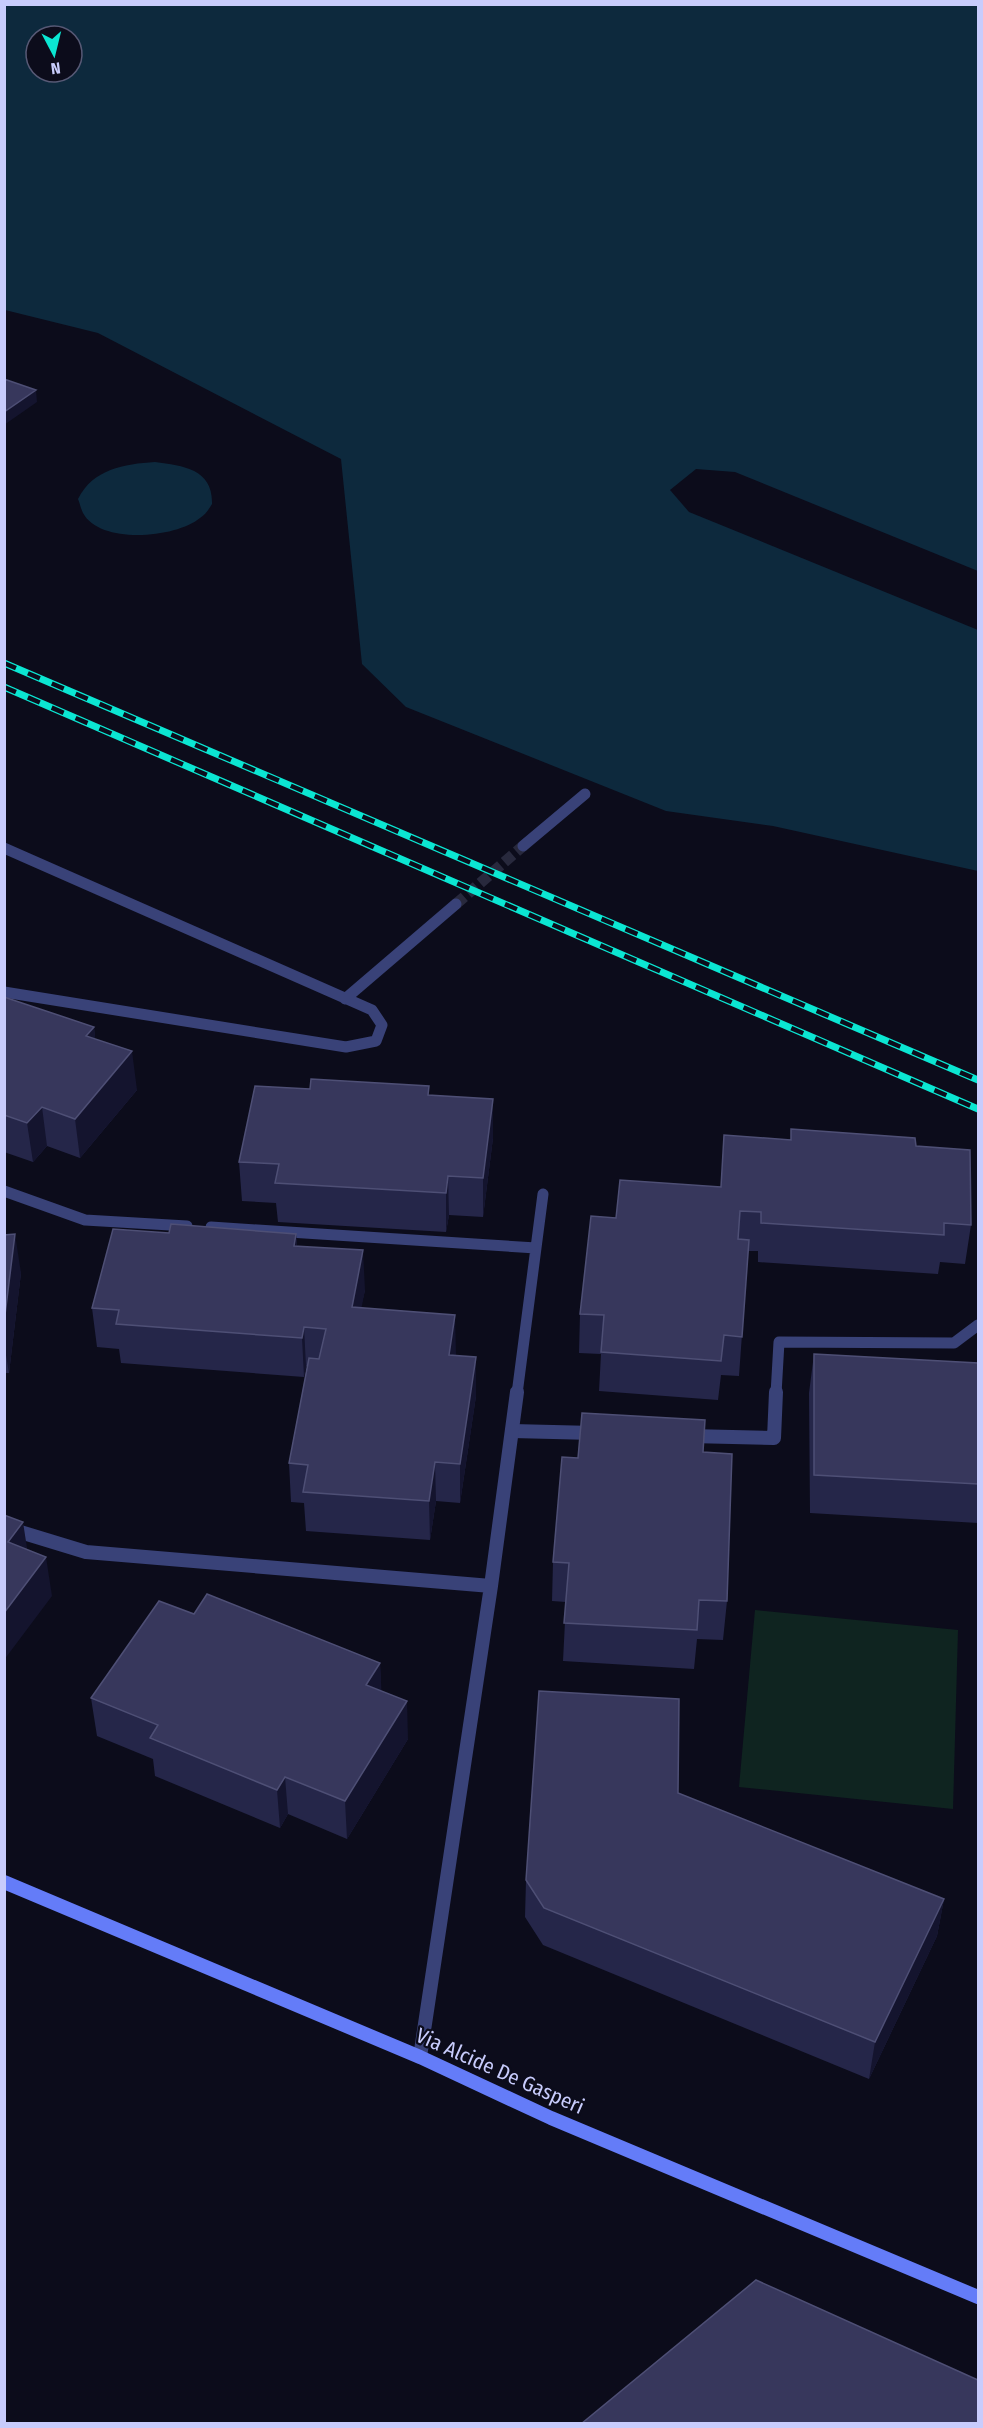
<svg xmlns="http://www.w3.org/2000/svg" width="983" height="2428" font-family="'Fira Sans Condensed',sans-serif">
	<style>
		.green { fill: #0f2420 }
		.water { fill: #0d293d; fill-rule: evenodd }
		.pier { fill: #0c0c1b }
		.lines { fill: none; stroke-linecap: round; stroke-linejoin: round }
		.street-tunnel { stroke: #28293d; stroke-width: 11; stroke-dasharray: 11 5; stroke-linecap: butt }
		.lane-far1 { stroke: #394278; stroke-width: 11 }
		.lane { stroke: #394278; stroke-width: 14 }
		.street-far1 { stroke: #394278; stroke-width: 11 }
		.street { stroke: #394278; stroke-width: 14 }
		.secondary { stroke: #647cf8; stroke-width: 14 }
		.rail-casing { stroke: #0be6d2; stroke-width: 7 }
		.rail { stroke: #0c0c1b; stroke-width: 4.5; stroke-dasharray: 13; stroke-linecap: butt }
		.wall { fill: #252649 }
		.shaded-wall { fill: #14142e }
		.building { fill: #37375c; stroke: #4e4f75; stroke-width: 1.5 }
		.labels { text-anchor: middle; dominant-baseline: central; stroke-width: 4.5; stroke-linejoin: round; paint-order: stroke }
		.near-street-label { font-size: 21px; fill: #c8ccfc; stroke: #0c0c1b }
	</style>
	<rect width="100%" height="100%" fill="#0c0c1b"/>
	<path class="green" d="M755 1610 958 1630 953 1809 739 1787Z"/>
	<path class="water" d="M5 5H978V871L773 826 666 811 406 707 362 664 341 459 98 333 5 310ZM36 36H72V72H36Z
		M155 462C184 466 213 469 212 504 209 509 205 515 200 518 176 538 100 545 83 513 81 509 80 504 78 499 93 469 124 464 155 462Z"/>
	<path class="pier" d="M696 469 735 472 978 571V630L689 512 670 490Z"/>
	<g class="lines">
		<path class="street-tunnel" d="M456 904 523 846"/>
		<path class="lane-far1" d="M776 1394 779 1342 954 1343 978 1325"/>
		<path class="lane" d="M512 1431 594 1433
			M690 1436 774 1438 776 1392"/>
		<path class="street-far1" d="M523 846 585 794
			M4 848 372 1010 382 1025 376 1041 346 1047 4 992
			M345 999 456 904
			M4 1191 85 1220 187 1226
			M211 1227 536 1248
			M517 1394 543 1194"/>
		<path class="street" d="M4 1527 86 1552 491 1586
			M420 2057 491 1586 517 1392"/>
		<path class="secondary" d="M4 1882 420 2057 551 2118 978 2297"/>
		<g class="rail-casing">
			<path id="rail" d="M4 663 978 1080
				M4 687 978 1109"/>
		</g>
		<use href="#rail" class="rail"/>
	</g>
	<path class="wall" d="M4 997 94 1027 95 1039 137 1090 80 1158 47 1146 33 1162 4 1152Z
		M430 1095 493 1099V1138L483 1217 449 1215 446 1232 278 1222 276 1203 242 1201 239 1162Z
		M790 1140 916 1146 971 1225 965 1264 940 1262 938 1274 758 1262V1251H748L739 1376 721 1375 718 1400 599 1391 601 1354 579 1353 580 1314 616 1218 720 1187Z
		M169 1233 296 1234 297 1246 365 1290 361 1307 455 1356 476 1357V1396L460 1503 436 1501 430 1540 306 1531 304 1503 291 1502 289 1463 307 1367 306 1366 304 1377 121 1363 119 1349 97 1347 92 1308Z
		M4 1235 21 1273 9 1373H4Z
		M814 1354 978 1363V1523L810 1513 809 1393Z
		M703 1452 727 1601 723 1640 697 1639 694 1669 563 1661 566 1602 552 1601 553 1562 578 1458Z
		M194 1614 380 1663 381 1691 408 1739 347 1839 288 1814 280 1828 155 1776 153 1759 97 1736 91 1698Z
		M678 1793 944 1899 937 1936 869 2079 543 1945 525 1917 526 1880Z"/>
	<path class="shaded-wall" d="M36 390 37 402 4 425V412Z
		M94 1027 98 1066 86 1036Z
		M132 1051 137 1090 80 1158 75 1119Z
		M493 1099V1138L483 1217V1178Z
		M42 1107 47 1146 33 1162 27 1123Z
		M448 1176 449 1215 446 1232V1193Z
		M15 1234 21 1273 9 1373 4 1343V1323Z
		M296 1234 299 1273 294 1246Z
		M363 1250 365 1290 354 1346 352 1307Z
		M455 1315 456 1354 449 1394V1355Z
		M304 1327 306 1366 304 1377 302 1338Z
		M476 1357V1396L460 1503V1464Z
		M435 1462 436 1501 430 1540 429 1501Z
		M23 1522 29 1561 8 1542Z
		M46 1557 52 1596 4 1660V1613Z
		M380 1663 382 1701 366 1685Z
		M407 1701 408 1739 347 1839 345 1801Z
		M285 1777 288 1814 280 1828 277 1790Z
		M944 1899 937 1936 869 2079 875 2042Z"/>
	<path class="building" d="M4 379 36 390 4 412Z
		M4 997 94 1027 86 1036 132 1051 75 1119 42 1107 27 1123 4 1115Z
		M311 1079 429 1086 428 1095 493 1099 483 1178 448 1176 446 1193 275 1183 279 1164 239 1162 255 1086 310 1089Z
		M791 1129 915 1138 916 1146 970 1150 971 1225 944 1223V1235L761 1223V1212L740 1211 738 1239 749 1240 742 1337 724 1335 721 1361 601 1352 604 1315 580 1314 591 1216 616 1218 620 1180 721 1187 724 1135 791 1140Z
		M171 1224 296 1234 294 1246 363 1250 352 1307 455 1315 449 1355 476 1357 460 1464 435 1462 429 1501 303 1492 308 1465 289 1463 309 1358 319 1359 326 1329 304 1327 302 1338 116 1324 119 1310 92 1308 113 1229 169 1233Z
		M15 1234 4 1323V1235Z
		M814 1354 978 1363V1484L814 1475Z
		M582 1413 705 1420 703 1452 732 1454 727 1601 699 1600 697 1630 564 1623 569 1563 553 1562 562 1457 578 1458Z
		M4 1515 23 1522 8 1542 46 1557 4 1613Z
		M207 1594 380 1663 366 1685 407 1701 345 1801 285 1777 277 1790 150 1738 158 1725 91 1698 159 1601 194 1614Z
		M539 1691 679 1699 678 1793 944 1899 875 2042 544 1908 526 1880Z
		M756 2280 978 2380V2424H581Z"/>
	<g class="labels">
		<g class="near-street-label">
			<text transform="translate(500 2071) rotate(24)">Via Alcide De Gasperi</text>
		</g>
	</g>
	<rect width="983" height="2428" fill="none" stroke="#c8ccfc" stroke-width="12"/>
	<g transform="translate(54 54) rotate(173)"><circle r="28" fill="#0c0c1b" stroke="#575975" stroke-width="1.5"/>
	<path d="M0-4.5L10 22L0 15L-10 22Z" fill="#0be6d2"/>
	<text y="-9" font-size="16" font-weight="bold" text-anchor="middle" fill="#c8ccfc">N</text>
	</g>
</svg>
